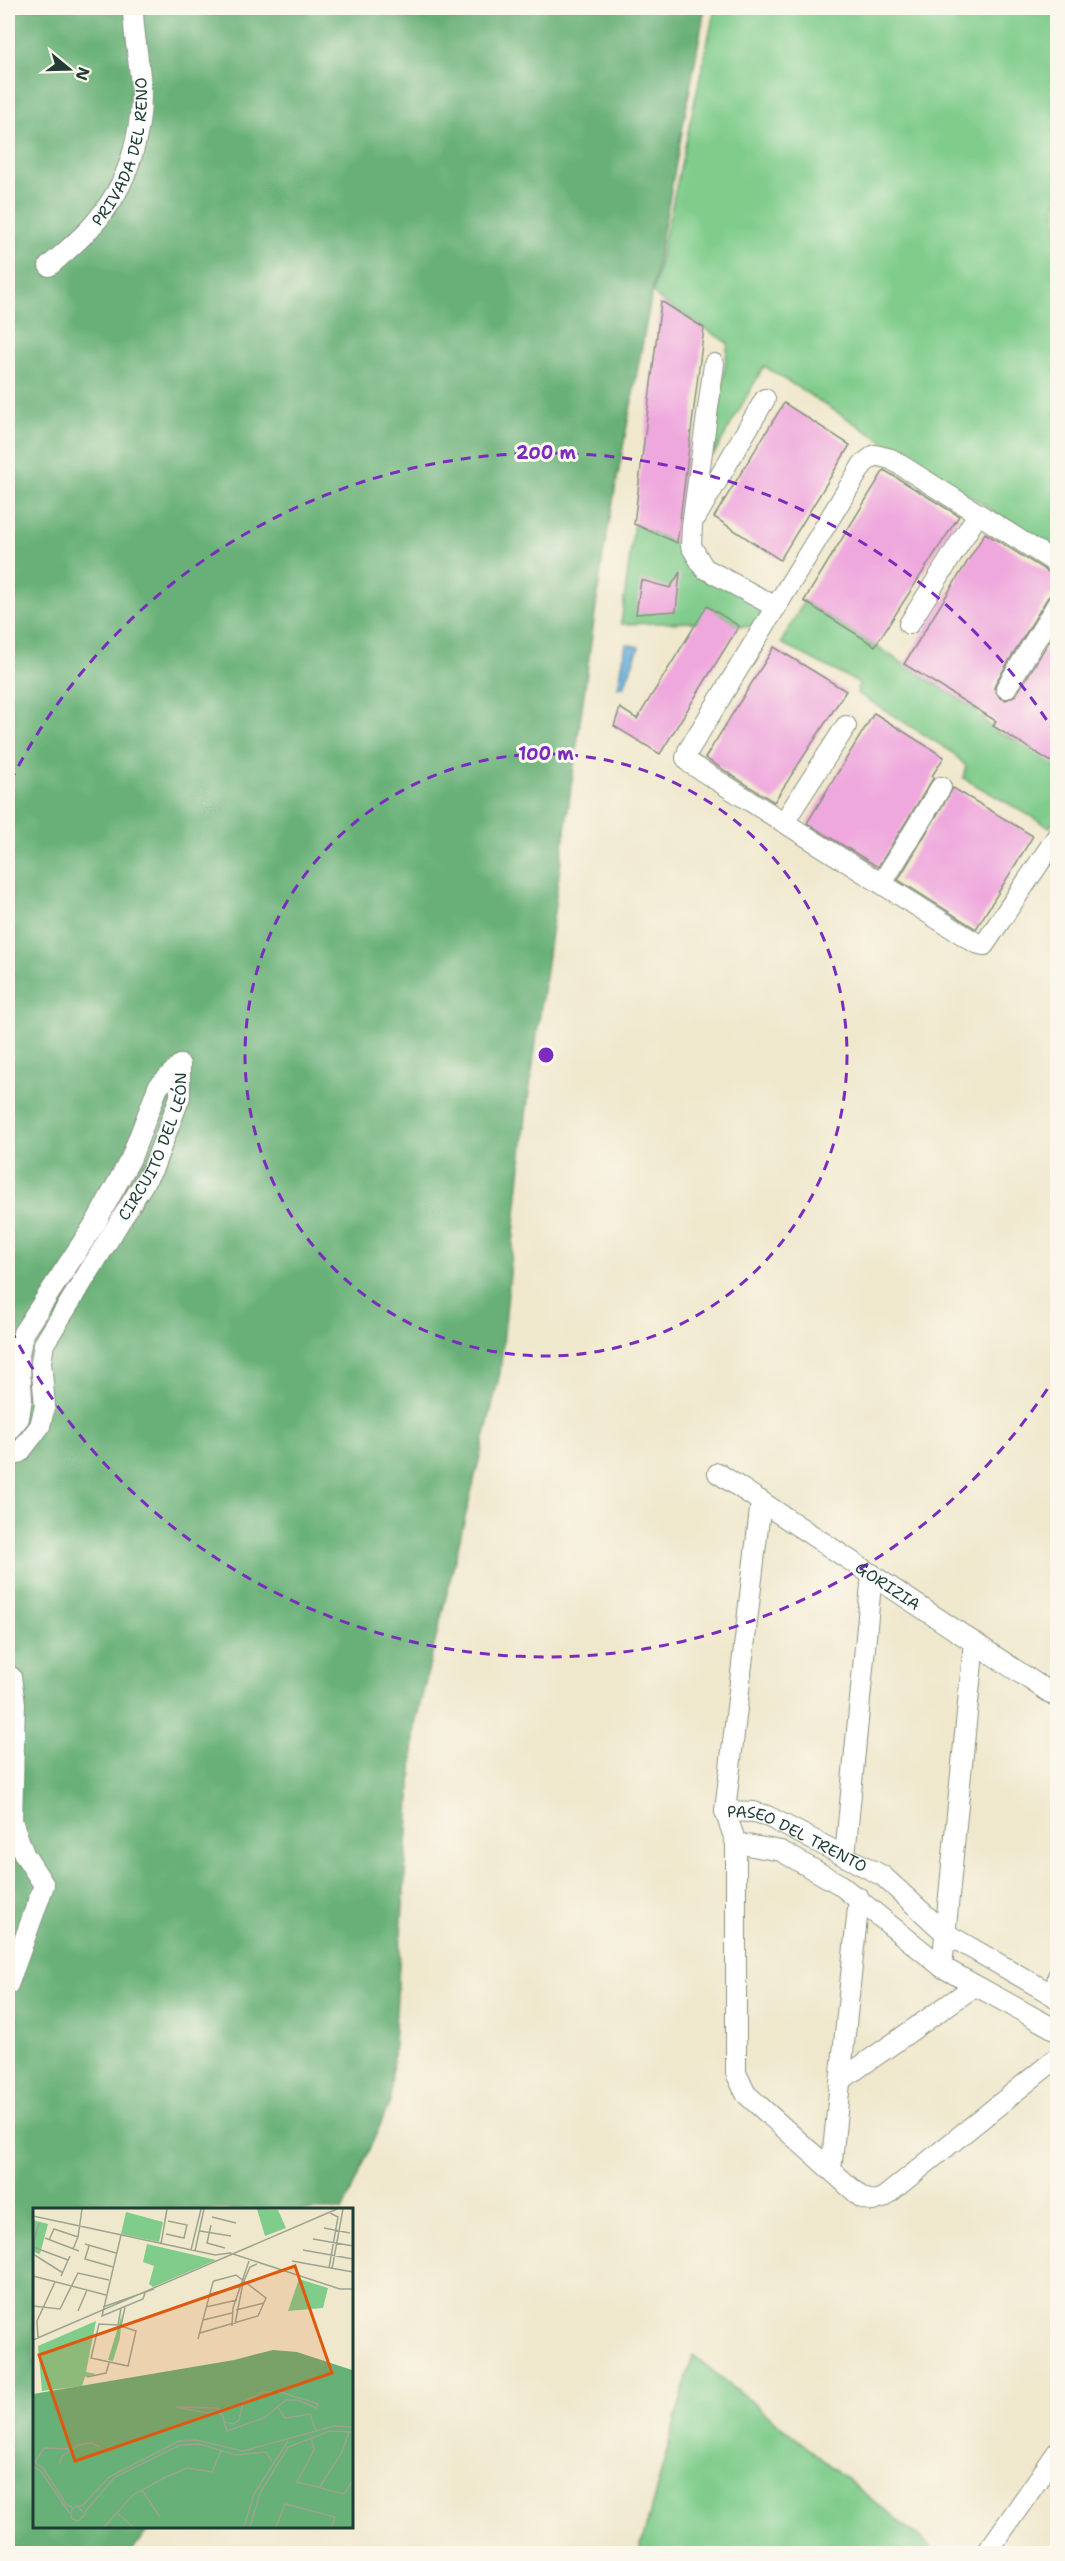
<svg xmlns="http://www.w3.org/2000/svg" width="1065" height="2561" font-family="'Shantell Sans',sans-serif">
	<style>
		.green { fill: #7fcc8b; stroke: #4f8460; stroke-width: 1.5 }
		.forest { fill: #67b077; stroke: #437656; stroke-width: 1.5 }
		.water { fill: #62abd9; stroke: #407486; stroke-width: 1.5 }
		.building { fill: #efa8dd }
		.lines { fill: none; stroke-linecap: round; stroke-linejoin: round }
		.minor-casing { stroke: #889280; stroke-width: 22 }
		.minor { stroke: #fff; stroke-width: 20 }
		.ring { fill: none; stroke: #7b2cbf; stroke-width: 3; stroke-dasharray: 10 8 }
		.labels { text-anchor: middle; dominant-baseline: central; stroke-width: 6; stroke-linejoin: round; paint-order: stroke }
		.street-label { font-size: 16px; fill: #1f3d34; stroke: #fbf7ec }
		.inset-road { fill: none; stroke: #9ca490; stroke-width: 1.5 }
		.view { fill: #de580e; fill-opacity: 0.15; stroke: #de580e; stroke-width: 3 }
		.inset-edge { fill: none; stroke: #1f3d34; stroke-width: 3 }
		.centre { fill: #7b2cbf; stroke: #fbf7ec; stroke-width: 3 }
		.ring-label { font-size: 18px; text-anchor: middle; font-weight: bold; fill: #7b2cbf; stroke: #fbf7ec; stroke-width: 6; stroke-linejoin: round; paint-order: stroke }
	</style>
	<rect width="100%" height="100%" fill="#fbf7ec"/>
	<filter id="ink" filterUnits="userSpaceOnUse"><feTurbulence type="fractalNoise" baseFrequency=".0167" numOctaves="2"/><feDisplacementMap in="SourceGraphic" scale="12" xChannelSelector="R" yChannelSelector="G"/><feConvolveMatrix kernelMatrix="1 2 1 2 8 2 1 2 1" color-interpolation-filters="sRGB"/></filter>
	<filter id="wash" filterUnits="userSpaceOnUse"><feTurbulence type="fractalNoise" baseFrequency=".008" numOctaves="4" result="noise"/><feDisplacementMap in="SourceGraphic" scale="24" xChannelSelector="R" yChannelSelector="G"/><feGaussianBlur stdDeviation="1.35" result="paint"/><feColorMatrix in="noise" values="0 0 0 0 0 0 0 0 0 0 0 0 0 0 0 0 0 1.4 0 .05"/><feComposite in="paint" operator="in"/></filter>
	<g filter="url(#wash)">
		<rect width="100%" height="100%" fill="#f0e8cd"/>
		<path class="green" d="M715 8H1057V551L764 366 713 456 728 343 661 301 653 293Z
			M634 524 677 543 771 615 763 628 739 626 708 607 698 622 621 624Z
			M804 601 974 708 994 731 1033 747 1057 763V819L1050 827 963 778 966 766 952 752 857 693 859 683 781 643Z
			M693 2355 938 2553H639Z"/>
		<path class="forest" d="M8 8H705L603 555 526 1115 500 1373 415 1725 390 2102 343 2210H34V2526L150 2527 131 2553 8 2554Z"/>
		<path class="water" d="M626 644 639 647 624 687H618Z"/>
		<g id="blocks">
			<path class="building" d="M661 301 704 328 677 543 634 524Z
				M784 403 850 445 780 560 714 517Z
				M884 470 959 516 875 646 804 601Z
				M985 533 1058 578V591L1048 597 996 682 994 688 1000 698 1006 700 1016 695 1058 627V766L993 726 996 721 904 664Z
				M680 572 676 611 636 614 641 580 670 588Z
				M707 606 739 626 660 754 614 726 620 708 637 719Z
				M774 647 846 691 774 802 705 758Z
				M874 713 944 757 932 776 934 777 878 867 807 823Z
				M953 788 1033 836 976 929 898 880Z"/>
		</g>
	</g>
	<g filter="url(#ink)">
		<use href="#blocks" fill-opacity="0" stroke="#889280" stroke-width="1.5"/>
		<g class="lines">
			<g class="minor-casing">
				<g id="minor">
					<path id="s1" d="M49 266C64 253 80 240 93 225 129 185 145 130 140 76 138 53 133 30 133 8"/>
					<path d="M714 364 692 525 691 546 704 568 776 607"/>
					<path d="M696 517 765 399"/>
					<path d="M1058 564 891 459 875 455 863 464 688 751 686 758 691 764 976 943 984 945 1058 835"/>
					<path d="M909 624 978 514"/>
					<path d="M1006 688 1058 603"/>
					<path d="M784 822 846 726"/>
					<path d="M882 883 941 787"/>
					<path d="M8 1431 19 1418 22 1398 19 1355 23 1333 96 1222 131 1158 158 1087 180 1065"/>
					<path id="s2" d="M8 1458 20 1452 40 1426 45 1406 41 1362 44 1344 153 1168 180 1097V1065"/>
					<path id="s3" d="M718 1473 1058 1698"/>
					<path d="M761 1501 725 1811 736 1843V2073L746 2094 862 2198 873 2201 883 2198 1058 2057"/>
					<path d="M8 1675 11 1677 15 1703 12 1821 24 1854 44 1885 8 1985"/>
					<path id="s4" d="M725 1811 754 1812 767 1816 883 1876 945 1933 1058 1998"/>
					<path d="M736 1843 781 1851 839 1884 942 1967 1058 2031"/>
					<path d="M845 1856 872 1574"/>
					<path d="M942 1967 974 1642"/>
					<path d="M1055 1997 1058 1976"/>
					<path d="M841 2080 975 1986"/>
					<path d="M831 2170 859 1898"/>
					<path d="M986 2554 1058 2451"/>
				</g>
			</g>
			<use href="#minor" class="minor"/>
		</g>
	</g>
	<g class="ring">
		<circle cx="546" cy="1055" r="301"/>
		<path d="M1057 1374A602 602 0 0 1 10 1328M10 782A602 602 0 0 1 1057 736"/>
	</g>
	<g class="labels">
		<g class="street-label">
			<text stroke="none"><textPath href="#s1" startOffset="141">PRIVADA DEL RENO</textPath></text>
			<text stroke="none"><textPath href="#s2" startOffset="357">CIRCUITO DEL LEÓN</textPath></text>
			<text stroke="none"><textPath href="#s3" startOffset="204">GORIZIA</textPath></text>
			<text stroke="none"><textPath href="#s4" startOffset="78">PASEO DEL TRENTO</textPath></text>
		</g>
	</g>
	<g transform="translate(33 2208)">
		<rect width="320" height="320" fill="#f0e8cd"/>
		<path d="M224 1 245 2 253 20 232 28ZM93 4 130 14 126 34 88 26ZM0 12 15 16 7 46 0 44ZM114 36 183 52 120 79 116 76 121 58 110 54ZM266 71 295 80 290 100 255 103ZM89 106 87 130 80 153 75 152ZM63 113 53 164 63 166 52 169 49 178 9 183 5 138Z" fill="#7fcc8b"/>
		<path d="M240 142 264 144 319 162V319H0V186L201 152Z" fill="#67b077"/>
		<path class="inset-road" d="M0 8 182 47 197 45 307 81H320M179 9 203 15M178 17 174 35 192 40M291 20 317 25M167 23 198 28M133 26 151 30 154 17 135 13M88 27 69 108 110 91 112 85M45 29 49 1M12 30 46 43M280 31 320 38M16 32 21 21 45 29 40 41M52 36 83 45M128 36 134 1M0 38 6 15M56 38 52 51 80 59M0 39 35 52M158 42 168 1M270 42 320 51M162 43 171 1M0 46 30 65M259 53 320 64M296 60 305 9 297 5M299 61 310 1M0 68 73 87M28 68 37 48M177 86 206 79M0 98 27 101 45 65 76 72M70 99 121 81M173 99 204 92M88 100 85 117 66 116 58 150 95 158 103 123 88 118 92 99M203 102 231 95M45 103 54 82M170 112 199 105M202 116 210 75 217 59 224 56M199 118 200 100 216 53M5 130 4 113 22 74M165 131 180 74 181 73 203 67 233 90 225 108 167 125M0 132 304 1M54 169 73 165 76 155M230 184H247L285 196 283 200 264 192H253L231 210 194 223 191 214 201 216 206 212 210 194ZM244 198 252 210 277 206 283 223M143 199 184 200 189 203 191 214M143 199 175 205 184 203 189 208M278 229 281 242 264 274 311 286 320 272M0 253 10 260 33 296 40 300M2 254 11 240 36 241M26 256 29 248 45 237 58 235 67 239M0 259 8 263 37 306M286 280 309 244 316 224M109 282 127 309M44 298 52 306 45 313 38 310 39 301 42 299 50 297 76 269 146 233 163 232 210 243 301 218 320 219M52 304 82 269 147 237 166 236 203 247 233 244 239 253M83 304 100 319M71 319 100 287 131 270 154 260 179 264 188 243M211 319 221 286 255 233M217 319 227 285 255 239 297 223 320 224M243 319 252 296 302 309 299 319"/>
		<path class="view" d="M262 58 299 165 42 253 6 147Z"/>
		<rect width="320" height="320" class="inset-edge"/>
	</g>
	<circle cx="546" cy="1055" r="9" class="centre"/>
	<g class="ring-label">
		<text x="546" y="459">200 m</text>
		<text x="546" y="760">100 m</text>
	</g>
	<rect width="1065" height="2561" fill="none" stroke="#fbf7ec" stroke-width="30"/>
	<g transform="translate(69 69) rotate(109)" stroke="#fbf7ec" stroke-width="4.5" paint-order="stroke">
	<path d="M0-4.5L10 22L0 15L-10 22Z" fill="#1f3d34"/>
	<text y="-9" font-size="16" font-weight="bold" text-anchor="middle" fill="#1f3d34">N</text>
	</g>
</svg>
